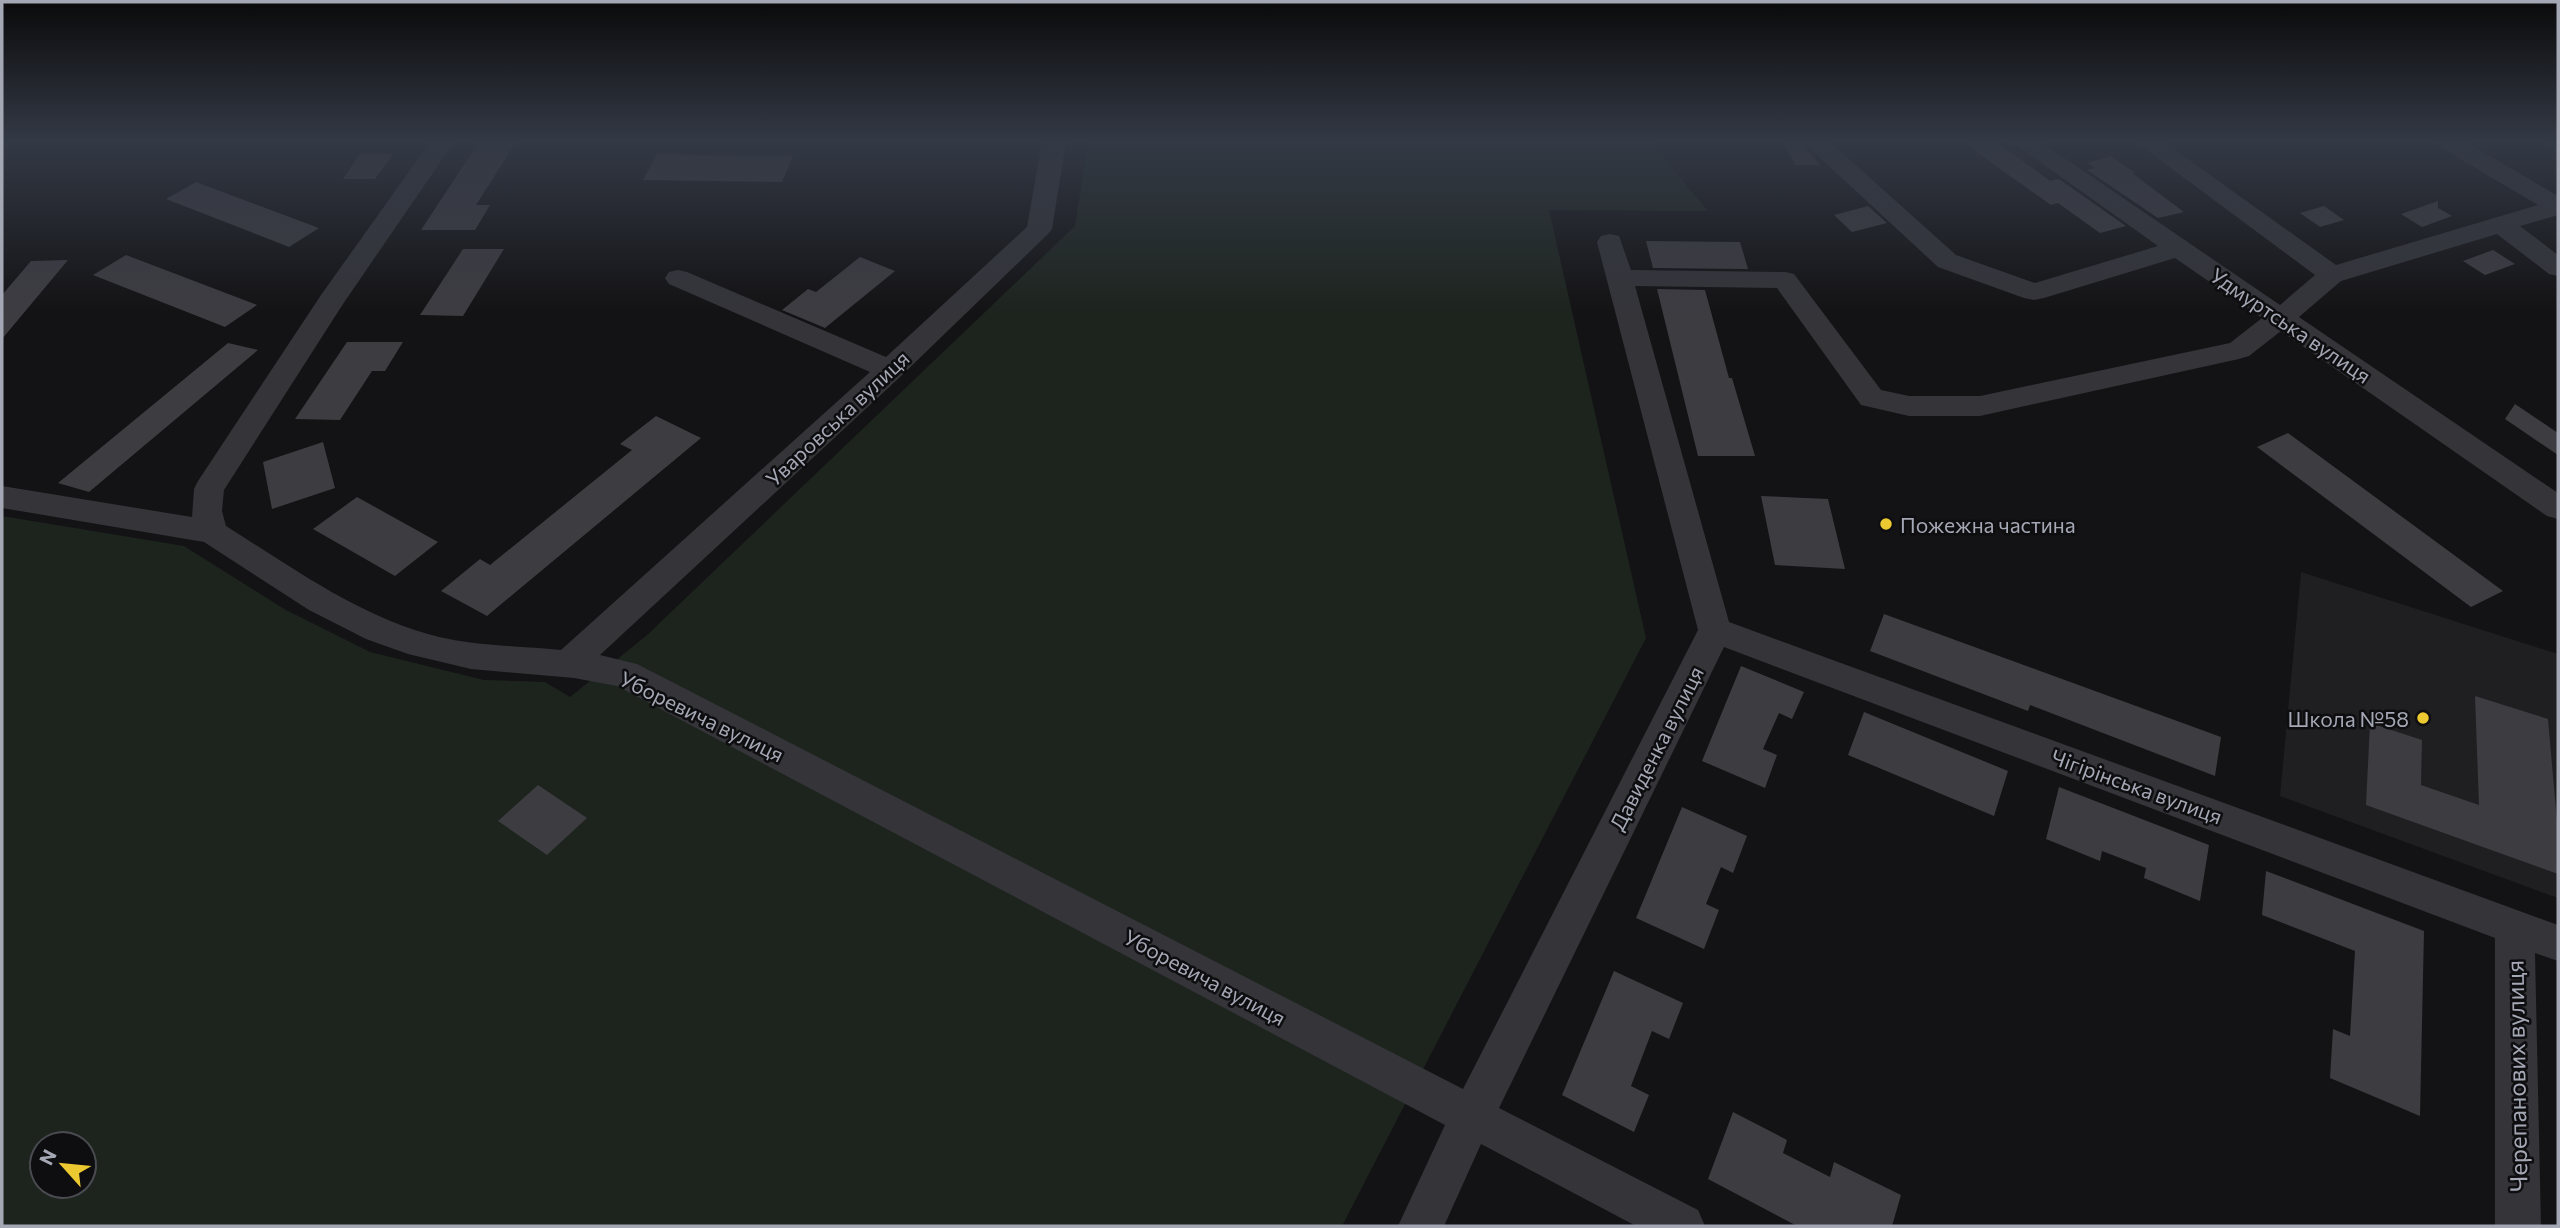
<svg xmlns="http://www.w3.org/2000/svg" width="2560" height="1228" font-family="Commissioner,sans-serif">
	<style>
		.built { fill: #1f1e21 }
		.green { fill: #1d241e; fill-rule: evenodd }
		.building { fill: #3d3c41 }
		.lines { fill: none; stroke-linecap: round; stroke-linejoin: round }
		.minor { fill: #343439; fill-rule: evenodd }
		.rail { stroke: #494950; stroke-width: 4.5; stroke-dasharray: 7 5; stroke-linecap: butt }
		.poi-dot { fill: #edc931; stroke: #0e0d0f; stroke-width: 2.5 }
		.labels { text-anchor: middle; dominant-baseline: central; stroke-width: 5; stroke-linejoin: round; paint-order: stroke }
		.street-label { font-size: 21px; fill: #a4a7b4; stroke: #0e0d0f }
		.poi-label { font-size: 21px; fill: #a4a7b4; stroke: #0e0d0f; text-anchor: start }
		.near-street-label { font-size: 24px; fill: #a4a7b4; stroke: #0e0d0f }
	</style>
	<rect width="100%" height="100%" fill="#131214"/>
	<path class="built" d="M2301 572 2558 654V898L2280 796Z"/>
	<path class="green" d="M1088 142H1650L1708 211 1549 210 1646 638 1342 1226H2V516L184 546 286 610 370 652 484 680 545 682 570 697 646 636 1075 226ZM42 1144H84V1186H42Z"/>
	<path class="building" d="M479 142H516L476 205H490L475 230H421Z
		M1783 142H1801L1820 165H1795Z
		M1972 142H1997L2050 181 2059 179 2126 226 2100 233 2058 203 2051 205 1996 166 1973 149 1970 145Z
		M360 154H393L375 179H343Z
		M657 154 739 156H793L782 182 643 180Z
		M2111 156 2135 173H2132L2184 212 2158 218 2087 170 2095 168 2087 163Z
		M196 182 319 228 289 247 166 199Z
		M2438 201V208L2452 216 2422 227 2401 214Z
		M1868 206 1887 223 1852 232 1834 215Z
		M2324 206 2344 220 2320 227 2300 213Z
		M1646 241 1740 242 1748 269 1653 268Z
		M463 249H504L463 316 420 315Z
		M2493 250 2515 264 2485 275 2463 261Z
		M126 255 257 305 225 327 93 275Z
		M860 257 895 271 825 328 782 310 808 289 816 292Z
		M68 260 2 339V295L31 261Z
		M1657 289 1705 290 1729 378H1732L1755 456H1698Z
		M347 342H403L385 371H372L340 420 295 419Z
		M228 343 258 350 89 492 58 483Z
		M2515 404 2558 433V455L2505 419Z
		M656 416 701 438 487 616 441 591 480 559 490 565 632 450 620 444Z
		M2288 433 2503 591 2471 607 2257 447Z
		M323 442 335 488 272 509 263 462Z
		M1761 496 1828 499 1845 569 1775 565Z
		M357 497 438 542 395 576 313 529Z
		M1884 614 2221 737 2215 776 2030 705 2028 711 1870 651Z
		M1741 666 1804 692 1792 719 1779 713 1763 749 1777 755 1765 788 1702 761Z
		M2475 696 2548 719 2558 833V874L2366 805 2370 723 2422 740 2421 785 2479 805Z
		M1864 712 2008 771 1994 816 1848 755Z
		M538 785 587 818 547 855 498 821Z
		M2059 787 2209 845 2200 901 2144 878 2146 868 2102 851 2100 861 2046 839Z
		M1682 807 1747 836 1733 873 1721 867 1706 904 1719 910 1704 949 1636 918Z
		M2266 871 2424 931 2420 1116 2330 1078 2333 1029 2350 1036 2355 951 2262 915Z
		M1614 971 1683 1003 1669 1039 1652 1031 1631 1086 1649 1095 1634 1132 1562 1095Z
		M1733 1112 1787 1140 1783 1153 1830 1177 1834 1162 1901 1195 1892 1226H1797L1708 1179Z"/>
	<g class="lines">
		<path class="minor" d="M430 142H454L343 304 224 490 222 511 226 526C293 568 361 618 439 637 479 646 520 646 561 650L870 372 669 284 665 278 669 272 678 270 687 272 886 357 1027 227 1042 142H1066L1052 229 1048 234 900 377 600 655 637 664 1463 1089 1698 630 1597 242 1601 236 1610 234 1619 236 1631 270 1785 272 1794 274 1881 390 1909 396H1980L2230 343 2262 318 2175 258 2044 298 2034 300 2024 298 1938 267 1803 142H1830L1956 255 2035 283 2158 246 2012 142H2041L2280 305 2315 275 2136 142H2164L2336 265 2538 205 2440 147 2436 142H2466L2558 196V215L2520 226 2558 255V276L2549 274 2497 234 2341 281 2299 317 2558 493V519L2547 516 2281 331 2249 356 2239 359 1980 416H1909L1861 405 1777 288 1635 286 1729 622 2558 925V961L2535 953 2541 1226H2495V938L1724 647 1499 1108 1698 1210 1705 1226H1636L1481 1144 1444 1226H1398L1445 1125 617 686 574 678 471 669 408 654 366 639 309 610 204 542 2 508V486L192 517 194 489 198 481 321 295Z"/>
		<path class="rail" d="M2545 142 2558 150"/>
	</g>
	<linearGradient id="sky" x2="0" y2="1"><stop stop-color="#0a0a0b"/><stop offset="0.45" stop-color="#333945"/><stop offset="1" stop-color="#333945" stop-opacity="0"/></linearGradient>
	<rect width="2560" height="314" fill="url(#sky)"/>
	<g class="poi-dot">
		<circle cx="1886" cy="524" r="7"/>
		<circle cx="2423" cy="718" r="7"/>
	</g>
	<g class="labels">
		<g class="street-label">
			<text transform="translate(2291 325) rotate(34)">Удмуртська вулиця</text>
			<text transform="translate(837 418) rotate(-43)">Уваровська вулиця</text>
			<text transform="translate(702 716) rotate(26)">Уборевича вулиця</text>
			<text transform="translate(1656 748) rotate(-63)">Давиденка вулиця</text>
			<text transform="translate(2137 786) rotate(20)">Чiгiрiнська вулиця</text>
			<text transform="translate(1205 977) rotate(28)">Уборевича вулиця</text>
		</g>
		<g class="poi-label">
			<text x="1900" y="524">Пожежна частина</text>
			<text x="2409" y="718" text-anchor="end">Школа №58</text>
		</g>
		<g class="near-street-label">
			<text transform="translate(2516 1076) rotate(-91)">Черепанових вулиця</text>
		</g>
	</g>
	<rect width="2560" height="1228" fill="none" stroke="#a4a7b4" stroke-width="7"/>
	<g transform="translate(63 1165) rotate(297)"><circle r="33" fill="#0e0d0f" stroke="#4a4b51" stroke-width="2"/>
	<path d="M0-5L12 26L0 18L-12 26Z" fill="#edc931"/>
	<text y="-10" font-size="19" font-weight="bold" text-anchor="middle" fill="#a4a7b4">N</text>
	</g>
</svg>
